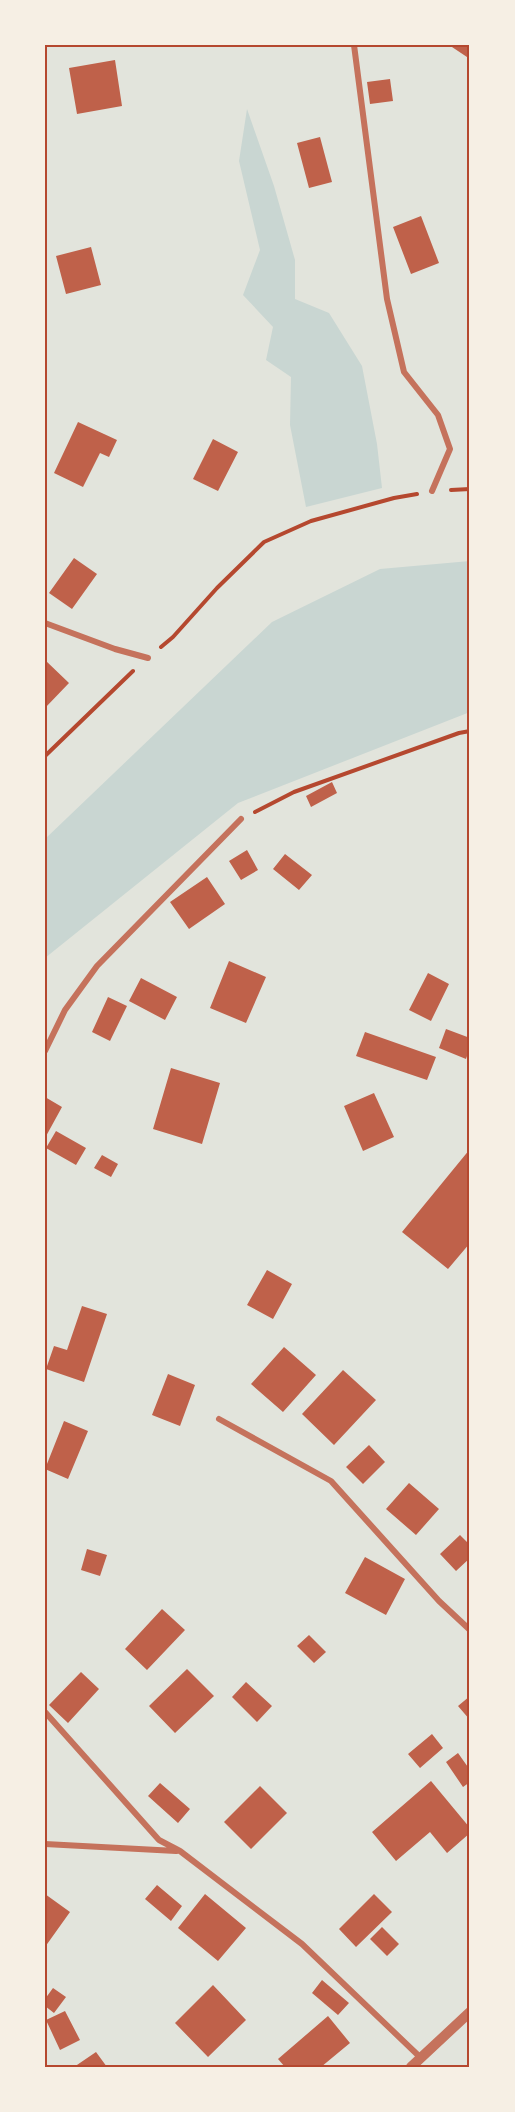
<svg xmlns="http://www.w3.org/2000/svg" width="515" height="2112" font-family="'Alegreya Sans',sans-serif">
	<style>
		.green { fill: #e2e4dc }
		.water { fill: #c9d6d2 }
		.building { fill: #bf614a }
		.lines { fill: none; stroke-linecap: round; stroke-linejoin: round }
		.path { stroke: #b5482f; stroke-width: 4 }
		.minor { stroke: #c5725c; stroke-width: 6 }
		.tertiary { stroke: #c5725c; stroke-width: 10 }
		.neatline { fill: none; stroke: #b5482f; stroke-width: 2 }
	</style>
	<rect width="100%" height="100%" fill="#f6efe4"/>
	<path class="green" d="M45 45H470V2067H45Z"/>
	<path class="water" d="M247 109 274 186 295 260V299L329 313 362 366 377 444 382 488 306 507 290 425 291 377 266 360 273 327 243 295 260 250 239 161Z
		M470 561V712L238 803 45 958V839L272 622 380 569Z"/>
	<path class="building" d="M449 45H470V59Z
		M115 60 122 106 77 114 69 68Z
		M390 79 393 101 370 104 367 82Z
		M320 137 332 182 309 188 297 143Z
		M421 216 439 263 411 274 393 227Z
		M91 247 101 285 66 294 56 256Z
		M78 422 117 440 109 457 100 453 83 487 54 473Z
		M213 439 238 452 218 491 193 479Z
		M74 558 97 574 72 609 49 593Z
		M45 660 69 683 45 708Z
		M332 782 337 793 311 807 306 796Z
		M247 850 258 870 241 880 229 861Z
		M285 854 312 875 299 890 273 869Z
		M207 877 225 904 189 929 170 902Z
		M229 961 266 977 246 1023 210 1008Z
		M428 973 449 984 431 1021 409 1010Z
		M141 978 177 997 165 1020 129 1001Z
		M108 997 127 1006 110 1041 92 1032Z
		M446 1029 470 1038V1047L466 1059 439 1048Z
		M365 1032 436 1057 427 1080 356 1056Z
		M171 1068 220 1083 202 1144 153 1129Z
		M374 1093 394 1137 363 1151 344 1106Z
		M45 1097 62 1107 45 1138Z
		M56 1131 86 1148 76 1165 46 1148Z
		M470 1149V1243L448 1269 402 1232Z
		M102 1155 118 1164 111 1177 94 1168Z
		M267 1270 292 1284 273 1319 247 1305Z
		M82 1306 107 1314 84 1382 46 1369 54 1346 67 1350Z
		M284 1347 316 1375 283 1412 251 1384Z
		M343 1370 376 1400 334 1445 302 1414Z
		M168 1374 195 1385 180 1426 152 1415Z
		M64 1421 88 1431 68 1479 45 1469Z
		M369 1445 385 1462 363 1484 346 1467Z
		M409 1483 439 1509 416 1535 386 1509Z
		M460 1535 470 1545V1558L456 1571 440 1554Z
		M87 1549 107 1555 100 1576 81 1570Z
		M365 1557 405 1579 386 1615 345 1593Z
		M162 1609 185 1630 147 1670 125 1649Z
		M309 1635 326 1652 314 1663 297 1646Z
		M187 1669 214 1696 175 1733 149 1706Z
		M81 1672 99 1689 68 1723 49 1705Z
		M246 1682 272 1706 257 1722 232 1697Z
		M470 1696V1720L458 1706Z
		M432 1734 443 1748 420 1768 408 1754Z
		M458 1753 470 1770V1782L463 1787 446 1762Z
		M431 1781 470 1828V1833L447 1853 430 1832 396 1861 372 1832Z
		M160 1783 190 1809 178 1823 148 1796Z
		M260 1786 287 1813 251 1849 224 1822Z
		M157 1885 182 1906 171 1921 145 1899Z
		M45 1894 70 1912 45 1947Z
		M205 1894 246 1928 218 1961 178 1928Z
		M374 1894 392 1912 356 1947 339 1929Z
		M382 1927 399 1944 387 1956 370 1939Z
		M322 1980 349 2003 338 2015 312 1993Z
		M213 1985 246 2020 208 2057 175 2023Z
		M53 1988 66 1997 54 2013 45 2006V1999Z
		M65 2011 80 2040 60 2050 46 2020Z
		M328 2016 350 2043 321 2067H285L278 2059Z
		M96 2052 107 2067H74Z"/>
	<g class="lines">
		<path class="path" d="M451 490 470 489
			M161 647 173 637 217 588 264 542 311 521 394 498 417 494
			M45 756 133 671
			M255 812 294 792 459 733 470 731"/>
		<path class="minor" d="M354 45 387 299 404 372 438 415 450 449 432 491
			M45 623 115 649 148 658
			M45 1051 65 1010 97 966 241 819
			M219 1419 331 1481 439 1601 470 1630
			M45 1712 159 1840 180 1851 302 1944 421 2058
			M45 1844 176 1851"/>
		<path class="tertiary" d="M411 2067 470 2012"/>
	</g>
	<rect width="515" height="2112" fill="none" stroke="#f6efe4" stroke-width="93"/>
	<rect x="46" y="46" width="422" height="2020" class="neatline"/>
</svg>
